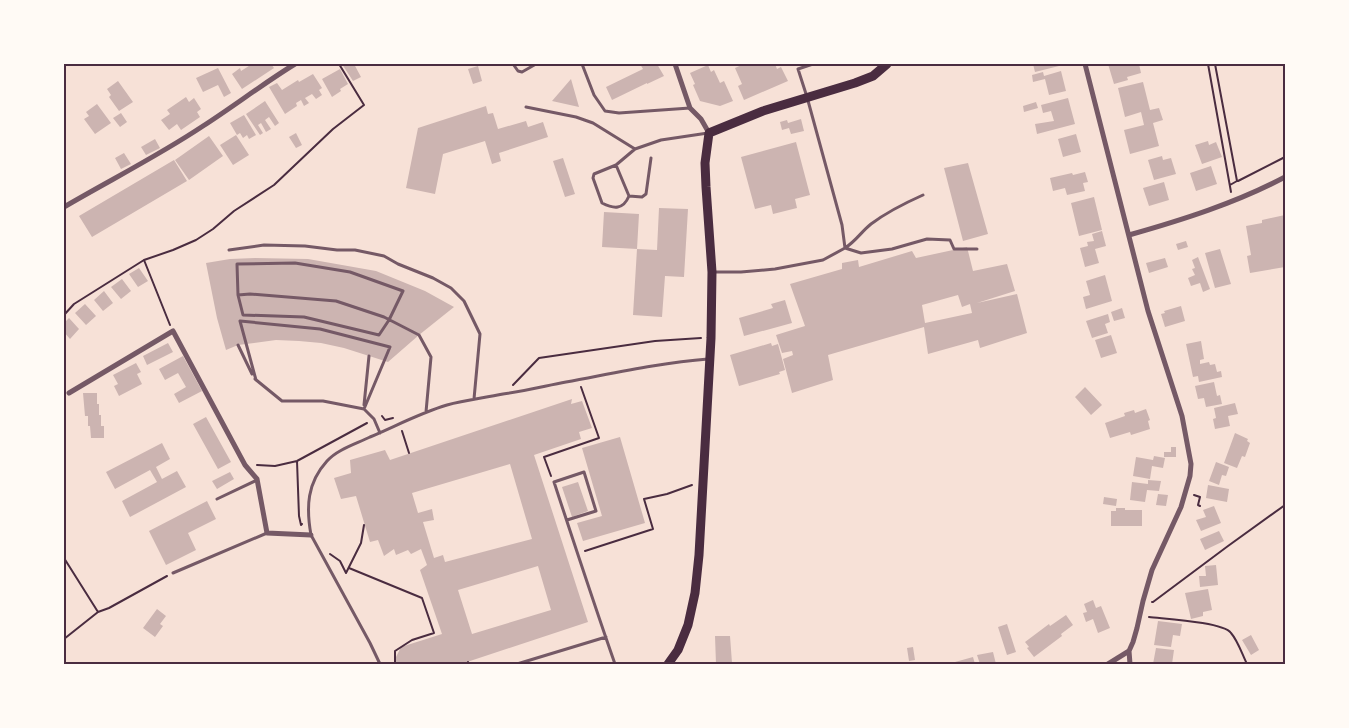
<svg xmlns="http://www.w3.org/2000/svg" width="1349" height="728" font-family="'Varela Round',sans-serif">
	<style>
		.building { fill: #ccb4b1; fill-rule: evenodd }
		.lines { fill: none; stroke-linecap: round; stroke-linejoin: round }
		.path { stroke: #4a2c40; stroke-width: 2 }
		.service { stroke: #755966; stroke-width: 3 }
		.minor { stroke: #755966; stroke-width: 5 }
		.secondary { stroke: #4a2c40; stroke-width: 9 }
		.neatline { fill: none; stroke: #4a2c40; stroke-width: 2 }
	</style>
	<rect width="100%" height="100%" fill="#f7e1d7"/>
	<path class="building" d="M252 64H271L274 68 242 89 232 74 240 68 241 71Z
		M342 64H354L361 77 353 81Z
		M640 64H657L664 76 647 84V83L612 100 606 87 643 69Z
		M744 64H775L777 69 781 67 788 81 744 100 738 86 742 84 735 68Z
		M1033 64H1059V66L1035 72Z
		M1108 64H1139L1141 73 1127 77 1128 80 1114 84Z
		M708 65 711 72 714 70 720 83 724 81 733 101 720 106 700 101 693 85 695 84 690 73Z
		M478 66 482 81 473 84 468 69Z
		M218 68 231 93 224 97 218 85 203 92 196 78Z
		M340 69 348 84 340 89 341 91 332 97 322 79Z
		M1061 71 1066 91 1049 95 1045 79 1033 82 1032 75 1043 72 1044 76Z
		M313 74 322 88 319 90 322 95 316 99 312 94 305 98 309 103 304 106 301 100 296 103 297 106 285 114 269 87 277 83 282 90 298 80 299 82Z
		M571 79 579 107 552 101Z
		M118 81 133 102 119 111 109 97 111 95 107 89Z
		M1143 82 1150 110 1159 108 1163 120 1153 123 1159 146 1130 154 1124 130 1144 125 1141 112 1125 117 1118 88Z
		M186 97 189 102 194 98 201 109 197 112 200 117 181 130 177 124 169 130 161 120 170 114 167 110Z
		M1068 98 1075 124 1037 134 1035 124 1054 121 1051 111 1043 113 1041 105Z
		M265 101 279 123 275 126 269 117 265 120 271 129 266 132 261 123 258 125 263 133 260 135 246 114Z
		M1036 102 1038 108 1024 112 1023 106Z
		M97 104 111 123 95 134 84 119 89 116 86 112Z
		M486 106 488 114 493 113 498 129 526 121 528 127 543 122 548 137 499 153 501 161 492 164 485 141 443 154 435 194 406 188 418 128Z
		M121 113 127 122 120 127 113 118Z
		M244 115 256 135 249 139 247 135 243 138 240 133 237 135 230 123Z
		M801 119 804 131 791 134 789 128 782 130 780 122 787 120 788 123Z
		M296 133 302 145 296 148 289 137Z
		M1076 134 1081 152 1063 157 1058 139Z
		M236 135 249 155 233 165 220 145Z
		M209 136 223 156 189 180 175 160Z
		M155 139 160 148 146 155 141 147Z
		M1208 141 1209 145 1216 142 1222 157 1202 164 1195 145Z
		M796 142 810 195 795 199 797 208 773 214 771 205 755 209 741 157Z
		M124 153 131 164 121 169 115 158Z
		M1162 156 1163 160 1171 158 1176 174 1154 180 1148 160Z
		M563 158 575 194 565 197 553 161Z
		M174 160 187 181 92 237 79 216Z
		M968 163 988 234 963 241 944 168Z
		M1211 166 1217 184 1196 191 1190 173Z
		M1085 172 1088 182 1083 183 1085 191 1067 195 1065 188 1053 191 1050 178 1072 173 1073 175Z
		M1164 182 1169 200 1149 206 1143 188Z
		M1094 197 1102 230 1079 236 1071 203Z
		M659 208 688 209 684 277 665 276 662 317 633 315 637 249 602 247 604 212 639 214 637 249 657 250Z
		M1285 215V267L1250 273 1247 256 1251 255 1246 226 1262 223V220Z
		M1102 231 1106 246 1095 249 1099 263 1085 267 1080 248 1088 246 1087 242 1094 241 1092 234Z
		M1186 241 1188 247 1178 250 1176 244Z
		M967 247 973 271 1007 264 1015 291 977 303 1017 294 1027 333 980 348 978 340 928 354 924 327 828 355 833 380 792 393 783 359 793 355 792 351 782 353 776 335 805 326 790 284 842 269V263L858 260 859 267 912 251 916 258ZM958 295 962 307 970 304 972 313 925 323 922 305Z
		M1220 249 1231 284 1215 288 1205 253Z
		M1198 257 1210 289 1203 292 1200 283 1191 286 1188 278 1195 275 1192 269 1195 268 1192 260Z
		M255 258 308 259 376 271 425 291 454 307 419 335 388 362 344 348 321 343 299 341 276 340 238 345 226 350 217 318 206 263 230 259Z
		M1165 258 1168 267 1149 273 1146 263Z
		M139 268 148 281 138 287 129 274Z
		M1105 275 1112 301 1086 309 1083 297 1090 295 1086 281Z
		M122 279 131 291 121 299 111 287Z
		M104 291 113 303 103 311 94 300Z
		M785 300 792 323 744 336 739 318 773 308 771 304Z
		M85 304 96 316 86 325 75 313Z
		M1181 306 1185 321 1165 327 1161 314 1165 313 1164 311Z
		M1122 308 1125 318 1114 321 1111 312Z
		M1108 314 1110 322 1105 324 1108 333 1092 338 1086 321Z
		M69 318 79 329 70 339 64 332V323Z
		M1111 335 1117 353 1101 358 1095 340Z
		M1201 341 1204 359 1200 360V364L1209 362 1210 365 1215 364 1217 372 1221 371 1222 377 1199 382 1198 376 1193 377 1186 344Z
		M168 343 173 352 147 365 143 356Z
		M771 343 772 346 778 344 785 370 779 372 780 374 739 386 730 355Z
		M183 356 202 391 179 403 174 394 186 387 178 373 165 380 159 369Z
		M136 363 141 372 137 374 142 384 119 396 114 386 118 384 113 375Z
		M1214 382 1217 396 1220 395 1222 404 1206 407 1204 398 1198 399 1195 386Z
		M1085 387 1102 405 1091 415 1075 397Z
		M83 393H97V404H99V415H101V426H104V438H91L90 426H88V416H85Z
		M572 399 571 404 582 401 592 428 579 432 581 439 534 455 588 622 464 663 396 664V657L401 647 442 634 420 570 427 565 421 549 411 554 408 550 396 555 394 549 384 556 378 540 370 542 356 496 341 499 334 478 351 473 350 460 385 450 390 460ZM510 464 532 539 445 562 443 555 434 558 423 522 434 520 432 509 418 513 412 493ZM538 566 551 610 472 634 458 590Z
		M1235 403 1238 414 1228 416 1230 426 1215 429 1213 419 1216 418 1214 408Z
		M1146 409 1150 420 1148 421 1150 429 1131 435 1130 432 1110 438 1105 423 1125 416 1124 413 1134 410 1135 413Z
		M206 417 231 462 218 469 193 424Z
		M1235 433 1248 439 1247 441 1250 443 1245 457 1242 456 1237 468 1224 463Z
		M620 437 645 523 583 541 577 523 602 516 582 448Z
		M162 443 170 459 156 467 162 479 177 471 186 487 130 517 122 501 157 482 150 470 115 489 106 472Z
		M1171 447H1176V457H1164V452H1171Z
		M1154 456 1165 458 1163 468 1152 466 1150 479 1133 476 1136 457 1153 460Z
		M1216 462 1229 467 1226 476 1222 475 1219 485 1209 481Z
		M230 472 234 479 217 489 212 481Z
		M1148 480 1161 481 1159 491 1147 490 1145 502 1130 500 1132 482 1148 484Z
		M578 482 588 511 572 517 562 487Z
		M1208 485 1229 489 1227 502 1206 498Z
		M1158 494 1168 495 1166 506 1156 505Z
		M1104 497 1117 499 1116 506 1103 504Z
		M207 501 216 519 188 533 196 550 166 565 149 531Z
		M1214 506 1221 523 1201 531 1196 520 1206 517 1203 510Z
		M1116 508H1125V510H1142V526H1111V511H1116Z
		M1219 531 1224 541 1205 550 1200 539Z
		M1216 565 1218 585 1200 587 1199 576H1206L1205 566Z
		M1208 589 1212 610 1203 612V616L1191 619 1185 593Z
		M1093 600 1096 608 1101 606 1110 628 1098 633 1093 619 1086 622 1083 613 1087 612 1084 604Z
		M157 609 166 616 160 624 163 626 155 637 143 628Z
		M1066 615 1073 625 1061 634 1062 636 1034 657 1027 648 1029 647 1025 642 1049 624 1050 626Z
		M1158 621 1182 624 1180 636 1173 635 1171 647 1154 645Z
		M1007 624 1016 652 1007 655 998 627Z
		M1251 635 1259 650 1251 655 1242 640Z
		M715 636H730L732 663 716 664Z
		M913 647 915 660 909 661 907 648Z
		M1156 648 1174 650 1172 664H1153Z
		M993 652 996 664H980L977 655Z
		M973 657 975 664H955V662Z"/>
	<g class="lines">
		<path class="path" d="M1208 64 1231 192
			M1215 64 1237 181 1230 185
			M1238 181 1285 157
			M144 260 170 325
			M64 315 74 304 144 260 173 250 196 240 213 229 234 211 274 185 333 129 364 105 339 64
			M513 385 539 358 655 341 701 338
			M382 416 385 420 393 418
			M402 431 409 453
			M297 461 299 516 301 525 302 524
			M257 465 275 466 297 461 367 423
			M551 476 544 457 599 438 581 387
			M1194 495 1200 497 1198 505 1200 506
			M585 551 653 529 644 499 667 494 692 485
			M330 554 340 561 346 573 361 543 364 525
			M64 558 98 612 109 608 167 576
			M349 568 422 598 434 633 412 640 395 651V664
			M1152 602H1153L1228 546 1285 505
			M1149 617C1165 619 1223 622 1231 633 1238 641 1242 654 1247 664
			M64 639 98 612
			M468 664V662"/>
		<path class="service" d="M513 64 518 71 522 72 536 64
			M582 64 594 95 605 111 619 113 690 108
			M526 107 576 117 593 123 635 149 661 140 708 133
			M616 165 594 174 593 178 602 203C614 209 623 210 629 196L616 165 635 149
			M629 196 642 197 646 194 651 158
			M845 248 861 253 892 249 927 239 950 240 954 249H977
			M845 248C856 241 861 232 871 224 887 212 905 203 923 195
			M229 250 264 245 305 246 337 250H355L384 256 398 264 433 278 451 288 464 301 480 334 474 399
			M295 263 350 272 403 291 389 320 379 335 304 317 243 315 238 295 237 264Z
			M713 272H741L775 269 823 260 845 248 842 225 807 97 798 69 813 64
			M238 295 250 294 336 301 384 317 419 335 431 357 426 412
			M238 345 252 374
			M255 379 282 401H323L364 409 374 419 380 433
			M256 380 240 321 320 329 390 347 364 409
			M364 405 369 356
			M217 499 257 480
			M567 520 596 511 584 472 554 482C574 543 594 604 615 664
			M173 573 267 533
			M380 664 370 643 311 535C306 507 307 483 327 461 338 449 356 444 370 437 396 426 420 413 447 405 465 400 484 398 503 394 524 391 545 386 566 382 615 373 659 363 708 359
			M517 664 606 637"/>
		<path class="minor" d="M675 64 690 108 701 119 709 133
			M1085 64 1148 311 1182 416 1191 464 1190 476 1181 507 1152 570 1143 601 1137 628 1133 642 1129 651 1130 664
			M64 207C110 180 158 156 203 126 234 106 264 83 295 64
			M1129 235C1182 220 1236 203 1285 177
			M69 393 173 331 245 465 257 479 267 533 311 535
			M1108 664 1129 651"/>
		<path class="secondary" d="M668 664 678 650 688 625 695 593 699 555 711 338 712 272 706 187 705 163 709 133 763 111 855 83 873 76 887 64"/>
	</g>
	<rect width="1349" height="728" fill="none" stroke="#fffaf5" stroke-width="130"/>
	<rect x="65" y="65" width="1219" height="598" class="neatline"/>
</svg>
